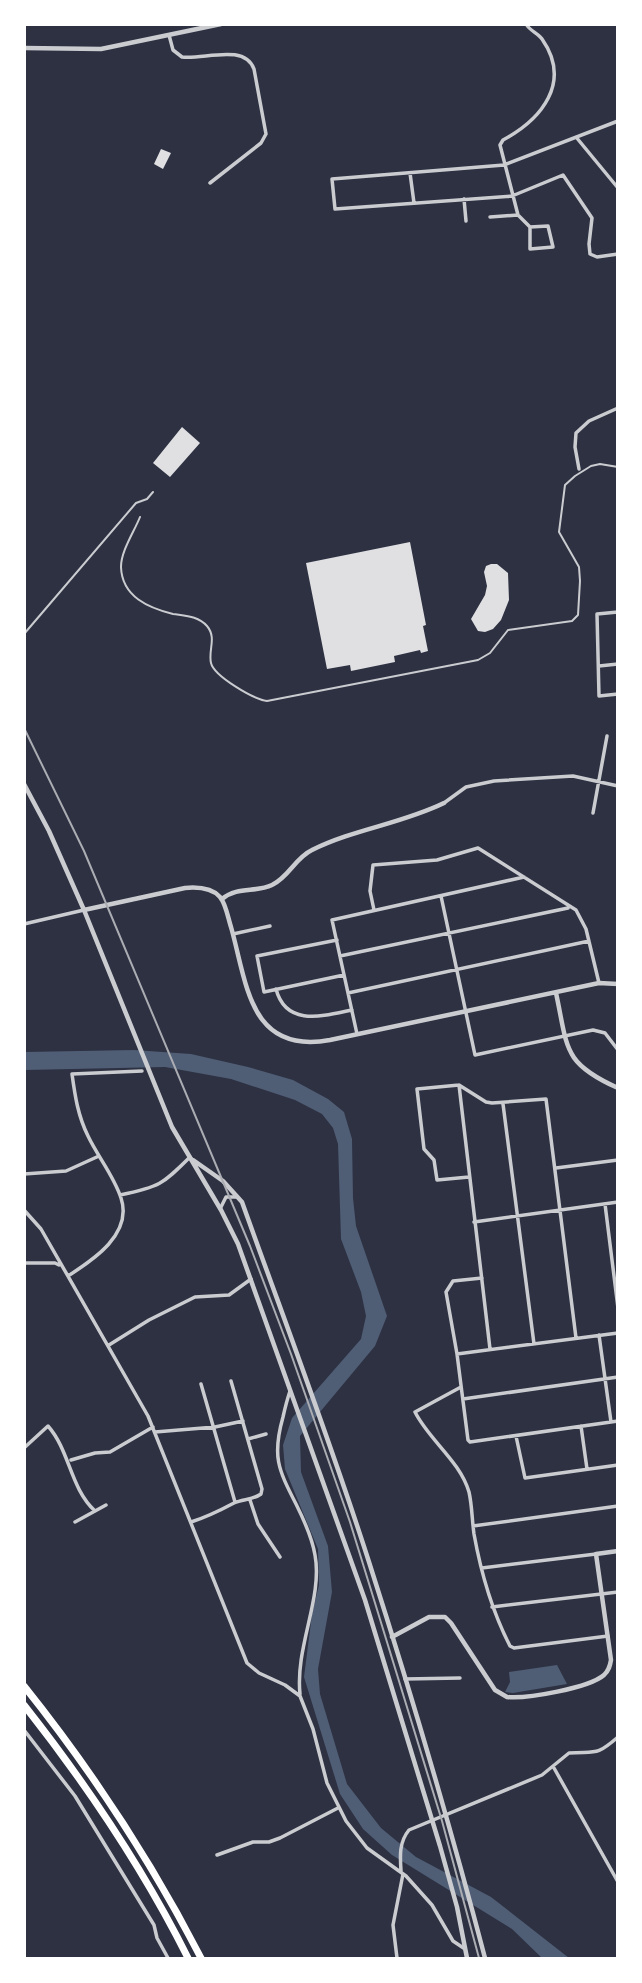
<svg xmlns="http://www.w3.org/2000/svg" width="642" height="1983" font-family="Arial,sans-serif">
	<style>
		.water { fill: #4f5d75 }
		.building { fill: #e0e0e3 }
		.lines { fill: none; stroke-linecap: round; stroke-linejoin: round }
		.service { stroke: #caccd0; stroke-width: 2 }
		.minor { stroke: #caccd0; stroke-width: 3.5 }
		.tertiary { stroke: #caccd0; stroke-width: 4.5 }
		.motorway { stroke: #fff; stroke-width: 7 }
		.rail { stroke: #abadb3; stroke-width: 2 }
	</style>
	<rect width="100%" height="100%" fill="#2d3142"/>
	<path class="water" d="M134 1050 191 1054 248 1067 293 1080 328 1099 344 1112 352 1139 353 1198 356 1226 387 1316 375 1346 300 1436 301 1472 328 1546 332 1592 318 1669 320 1694 347 1784 381 1828 416 1857 491 1897 569 1958H542L512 1929 392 1855 363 1829 340 1794 304 1677 312 1614 319 1585 318 1549 285 1469 283 1445 292 1418 361 1339 366 1316 361 1292 341 1239 338 1144 333 1128 322 1114 295 1100 231 1079 165 1067 25 1070 24 1052Z
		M557 1665 567 1684 513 1693 505 1692 510 1682 509 1672Z"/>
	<path class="building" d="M161 149 171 153 163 169 154 164Z
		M182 427 200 443 170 477 153 463Z
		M410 542 426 625 423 626 428 651 421 653 420 650 394 656 395 662 351 671 350 665 327 669 306 563Z
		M491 564H497L508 573 509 600 501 620 493 629 485 632 478 631 471 619 485 595 487 586 484 572 486 566Z"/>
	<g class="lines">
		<path class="service" d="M140 517C134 532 121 551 121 567 122 597 149 608 173 614 186 616 198 616 207 626 217 638 208 650 211 663 214 676 253 699 267 701L478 660 490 653 508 630 572 621 578 615 580 581 579 567 559 532 565 485 575 476 591 466 600 464 618 467
			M24 634 136 503 147 499 153 492"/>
		<path class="minor" d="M526 24C530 31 538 33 542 39 572 82 542 119 503 140L500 145 518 215 530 227V249L553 247 548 226 530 227
			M169 35 173 50 182 57C203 60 244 43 254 69L266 134 261 143 210 183
			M618 121 504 165 332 179 335 209 512 196 563 175 592 218 589 244 590 254 597 257 618 254
			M576 137 618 188
			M410 173 414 203
			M464 199 466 221
			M490 217 518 215
			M579 469 575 447 576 433 589 421 618 408
			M618 612 597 614 599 696 618 694
			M599 666 618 664
			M444 803 466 787 494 781 573 776 618 786
			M593 813 607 736
			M441 896 475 1055 593 1030 605 1033 618 1050
			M374 910 370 891 373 865 437 860 478 848 576 910 586 929 599 983
			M24 924 84 910
			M233 934 270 926
			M337 940 257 956 264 992 344 975
			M340 956 568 908
			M276 989C286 1027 323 1016 352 1010
			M348 993 589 941
			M357 1034 332 920 524 877
			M459 1085 490 1349
			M503 1104 534 1344
			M556 1168 618 1160
			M24 1174 66 1171 99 1156
			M469 1177 437 1180 434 1160 424 1149 417 1089 459 1085 486 1102 492 1103 546 1099 576 1338
			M120 1195C159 1187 162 1185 190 1157
			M605 1204 618 1308
			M221 1207 226 1197H237
			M24 1210 41 1229 148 1416 247 1663 259 1673 285 1685 300 1696 313 1729 327 1783 346 1821 367 1848 406 1876 432 1905 453 1941 465 1949
			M474 1222 618 1202
			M24 1263H55L59 1265
			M68 1276C93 1260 133 1234 121 1198 114 1176 98 1157 88 1136 78 1116 75 1096 72 1074L142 1071
			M482 1278 453 1281 446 1292 457 1354 468 1440 470 1442 618 1421
			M599 1335 611 1422
			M109 1345 149 1320 195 1297 229 1295 251 1279
			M457 1354 618 1333
			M201 1384 235 1502
			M461 1387 415 1412C429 1440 460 1461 469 1492 472 1505 472 1520 474 1534 481 1573 492 1611 510 1646L514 1648 608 1636
			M290 1391C287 1400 285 1408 283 1417 272 1456 278 1469 296 1504 304 1520 312 1537 315 1555 323 1598 295 1647 300 1694
			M463 1399 618 1377
			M581 1426 587 1469
			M155 1432 215 1427 243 1421
			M516 1436 525 1478 618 1465
			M248 1439 266 1434
			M24 1448 48 1426C70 1451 70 1488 95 1511
			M71 1460 95 1453 110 1452 153 1427
			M250 1500 258 1524 280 1557
			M75 1522 106 1505
			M191 1522C207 1517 219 1511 234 1503 243 1499 253 1500 261 1494L262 1489 231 1381
			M473 1526 618 1506
			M482 1568 596 1554
			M492 1607 618 1592
			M405 1679 460 1678
			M24 1730 75 1796 154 1925 157 1938 168 1958
			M554 1768 618 1882
			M217 1855 253 1842H269L280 1838 338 1808
			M401 1871C400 1856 399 1842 409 1830L542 1775 569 1753C596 1751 595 1757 618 1737
			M397 1958 393 1925 403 1874"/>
		<path class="tertiary" d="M24 48 101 49 221 24
			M24 784 49 831 84 910 172 1127 221 1210 238 1244 365 1600 440 1846 457 1907 467 1958
			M222 899C238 886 255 893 272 885 289 877 295 858 312 850 354 829 401 824 444 803
			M84 910 185 888C196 887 211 887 220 897 226 904 228 918 231 927 247 983 249 1055 330 1040L599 983 618 984
			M556 993C568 1048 562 1063 618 1088
			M193 1160 223 1181 242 1202C285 1322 330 1440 369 1562 411 1693 450 1825 485 1958
			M392 1637 429 1617H445L451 1623 495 1690 507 1697C527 1699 589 1688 604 1675 609 1670 610 1666 611 1660L596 1554 618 1551"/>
		<path class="motorway" d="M24 1686C92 1771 151 1861 201 1958
			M24 1705C87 1785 143 1868 188 1958"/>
		<path class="rail" d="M24 728 84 851 250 1246 291 1354 350 1522 375 1603 442 1821 479 1958"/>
	</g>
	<rect width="642" height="1983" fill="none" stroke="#ffffff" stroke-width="52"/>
</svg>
